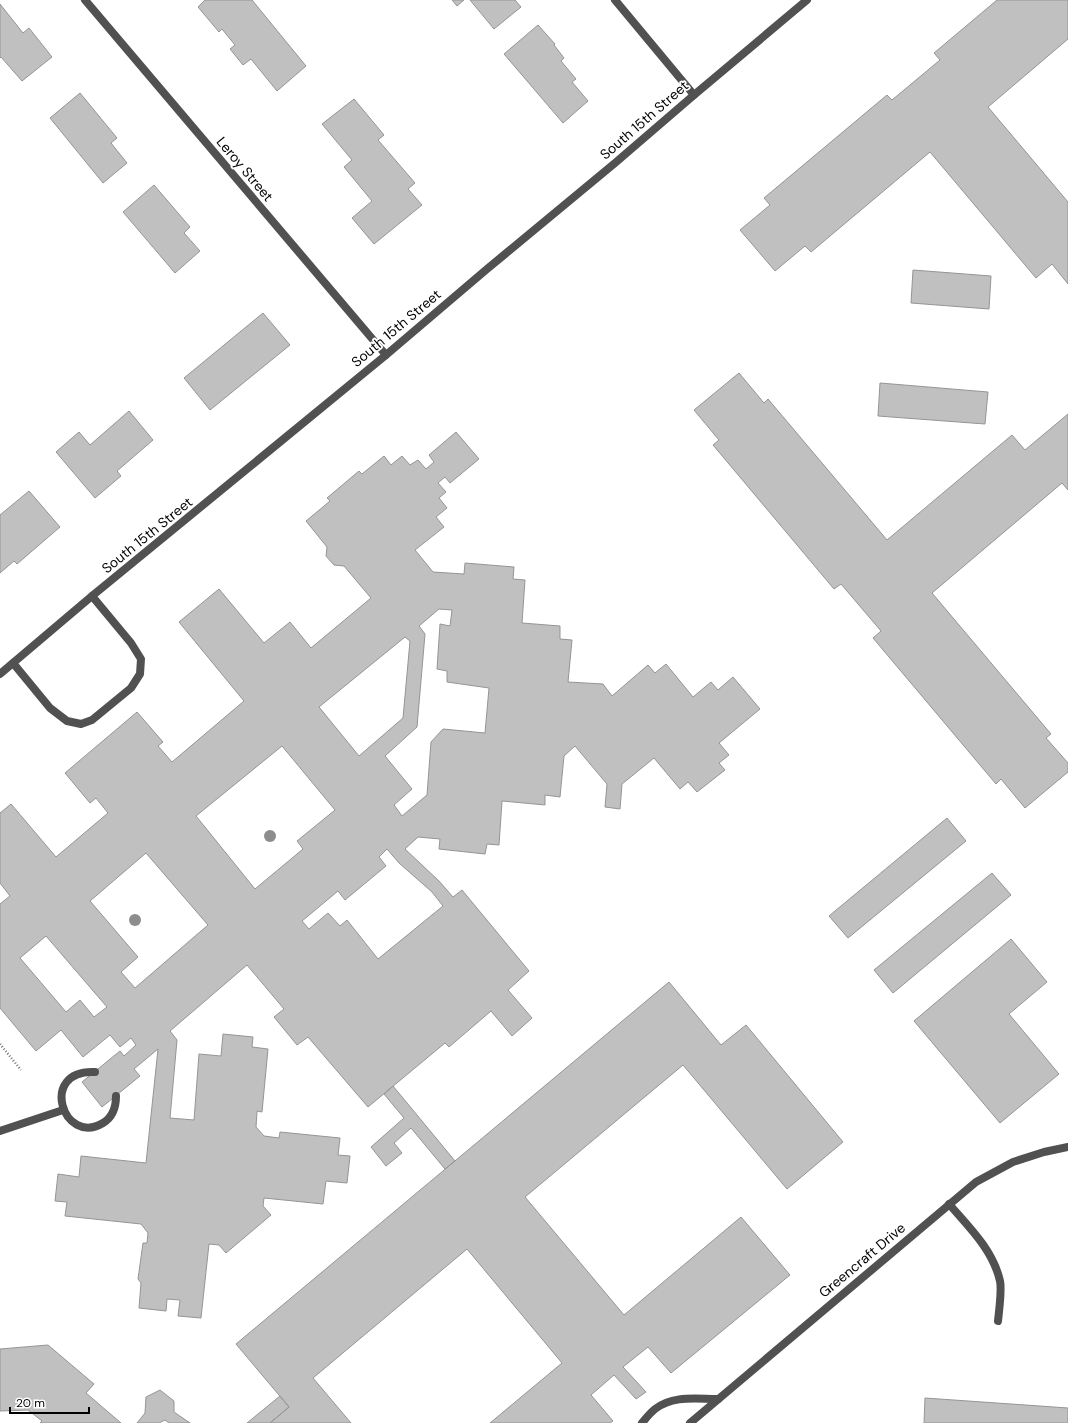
<svg xmlns="http://www.w3.org/2000/svg" width="1068" height="1423" font-family="'DM Sans',sans-serif">
	<style>
		.building { fill: #c0c0c0; stroke: #959595; fill-rule: evenodd }
		.lines { fill: none; stroke-linecap: round; stroke-linejoin: round }
		.path { stroke: #737373; stroke-width: 2.5; stroke-dasharray: 1 2; stroke-linecap: butt }
		.service { stroke: #515151; stroke-width: 8 }
		.minor { stroke: #515151; stroke-width: 8 }
		.tertiary { stroke: #515151; stroke-width: 8 }
		.tree { fill: #8d8d8d }
		.labels { text-anchor: middle; dominant-baseline: central; stroke-width: 3.5; stroke-linejoin: round; paint-order: stroke }
		.street-label { font-size: 14px; fill: #000; stroke: #fff }
	</style>
	<rect width="100%" height="100%" fill="#fff"/>
	<path class="building" d="M205 0H252L306 66 277 91 251 59 243 65 230 49 235 45 222 29 219 32 198 7Z
		M452 0H464L457 6Z
		M470 0H515L521 7 494 29Z
		M997 0H1068V39L988 107 1068 202V284L1052 264 1036 278 930 152 811 252 805 246 775 271 740 230 770 205 764 198 887 95 892 100 940 60 934 53Z
		M0 4 23 33 29 28 52 57 22 81 1 57 0 58Z
		M538 25 555 44 554 45 564 58 561 61 576 79 572 82 588 101 563 123 504 54Z
		M80 93 117 138 111 143 127 163 103 183 50 118Z
		M354 99 384 135 378 140 415 183 408 189 422 205 374 244 352 218 372 201 344 167 352 160 322 124Z
		M154 185 190 227 184 233 200 251 175 273 123 212Z
		M913 270 991 276 989 309 911 303Z
		M263 313 290 345 210 410 184 378Z
		M739 373 764 403 768 399 887 540 1012 435 1025 450 1068 414V490L1062 483 932 593 1051 734 1046 738 1068 763V772L1025 808 1001 779 996 784 873 638 881 631 841 584 834 589 713 445 719 440 694 410Z
		M880 383 988 392 985 424 878 416Z
		M129 411 153 440 117 471 121 476 95 498 56 452 79 432 90 445Z
		M456 432 479 459 450 483 445 477 438 483 446 492 439 498 447 508 436 517 444 527 415 550 433 572 464 574 465 563 514 567 513 579 525 580 522 623 560 626V639L572 640 568 682 603 684 612 696 648 665 655 673 666 664 693 697 711 682 718 690 733 677 760 709 719 743 729 755 719 763 725 770 697 792 688 782 680 789 654 758 622 784 620 809 605 807 607 784 575 746 564 756 560 797 545 795V805L502 801 499 845 487 844 485 854 439 849 440 839 418 837 405 849 439 881 453 897 462 890 529 971 508 990 532 1018 512 1036 491 1011 449 1047 445 1043 368 1107 308 1037 297 1045 274 1017 284 1009 247 965 170 1031 177 1040 170 1118 194 1120 199 1054 221 1056 223 1034 253 1037 252 1047 268 1049 262 1112 257 1111 256 1127 264 1136 279 1138 280 1132 340 1138 338 1155 350 1156 347 1183 326 1181 323 1204 264 1198 263 1206 271 1215 226 1253 219 1245 209 1244 201 1318 178 1316 180 1300 167 1299 166 1311 139 1308 141 1283 138 1279 143 1243H147L148 1233 141 1224 65 1216 67 1202 55 1201 58 1174 79 1177 81 1156 146 1163 158 1049 134 1069 140 1076 102 1107 82 1082 120 1051 124 1056 136 1045 131 1038 120 1047 110 1035 83 1057 61 1030 36 1051 0 1008V904L10 896 0 883V813L11 804 56 857 108 813 96 798 90 803 65 773 137 712 163 742 158 746 172 762 244 701 179 622 219 589 264 643 290 622 311 648 371 598 344 566 334 565 326 556 327 547 306 521 330 501 327 498 359 471 362 474 384 456 391 465 402 456 410 465 418 460 426 469 434 462 429 455ZM439 609 452 610 450 626 440 624 437 669 447 671V682L489 688 485 733 443 729 431 742 427 795 402 816 394 805 412 789 385 756 417 727 425 634 419 626ZM405 637 410 641 403 718 359 756 319 707ZM282 746 335 810 297 841 303 849 255 889 196 816ZM387 849 399 863 432 892 443 906 378 959 347 920 340 926 328 913 309 929 302 921 338 891 345 900 386 866 379 857ZM146 853 208 925 135 988 121 972 138 957 90 901ZM46 936 107 1007 94 1017 80 1000 66 1012 20 958Z
		M29 491 60 527 17 564 14 561 0 573V515Z
		M947 818 966 841 848 938 829 916Z
		M992 873 1011 895 893 993 874 970Z
		M1011 939 1047 982 1009 1014 1059 1074 1000 1123 914 1021Z
		M669 982 721 1045 746 1025 843 1142 787 1189 683 1065 525 1197 624 1315 741 1217 790 1275 671 1373 648 1347 623 1367 646 1392 636 1399 614 1375 591 1395 613 1421 610 1423H490L562 1363 467 1249 313 1378 351 1423H270L289 1407 236 1344Z
		M393 1086 455 1161 445 1169 411 1128 394 1143 402 1153 386 1166 371 1147 404 1118 384 1094Z
		M48 1345 94 1384 86 1393 121 1423H40L42 1421 28 1410 0 1411V1349Z
		M160 1390 174 1401V1412L190 1423H169L165 1420 159 1423H137L145 1413 146 1397Z
		M280 1396 289 1407 270 1423H247Z
		M925 1398 1068 1408V1423H924Z"/>
	<g class="lines">
		<path class="path" d="M0 1044 21 1070"/>
		<path class="service" d="M13 663 50 708 67 721 81 724 92 720 131 688 140 674 141 659 131 643 92 596
			M95 1072C38 1069 63 1147 103 1123 113 1117 116 1107 116 1096
			M949 1204C969 1227 993 1250 1000 1281 1002 1290 999 1311 998 1321
			M642 1423C646 1418 650 1413 655 1409 673 1395 696 1399 718 1399"/>
		<path class="minor" d="M85 0 386 355
			M615 0 694 95
			M0 1131 63 1110
			M690 1423 976 1182 1013 1162 1044 1152 1068 1147"/>
		<path class="tertiary" d="M0 674 92 596 386 355 487 269 615 163 694 95 807 0"/>
	</g>
	<g class="tree">
		<circle cx="270" cy="836" r="6"/>
		<circle cx="135" cy="920" r="6"/>
	</g>
	<g class="labels">
		<g class="street-label">
			<text transform="translate(644 120) rotate(-41)">South 15th Street</text>
			<text transform="translate(245 169) rotate(50)">Leroy Street</text>
			<text transform="translate(396 328) rotate(-40)">South 15th Street</text>
			<text transform="translate(147 535) rotate(-39)">South 15th Street</text>
			<text transform="translate(862 1260) rotate(-40)">Greencraft Drive</text>
		</g>
	</g>
	<path d="M10 1407v6h79v-6" fill="none" stroke="#000000" stroke-width="2"/>
	<text x="16" y="1407" font-size="12" fill="#000000" stroke="#ffffff" stroke-width="3" paint-order="stroke">20 m</text>
</svg>
